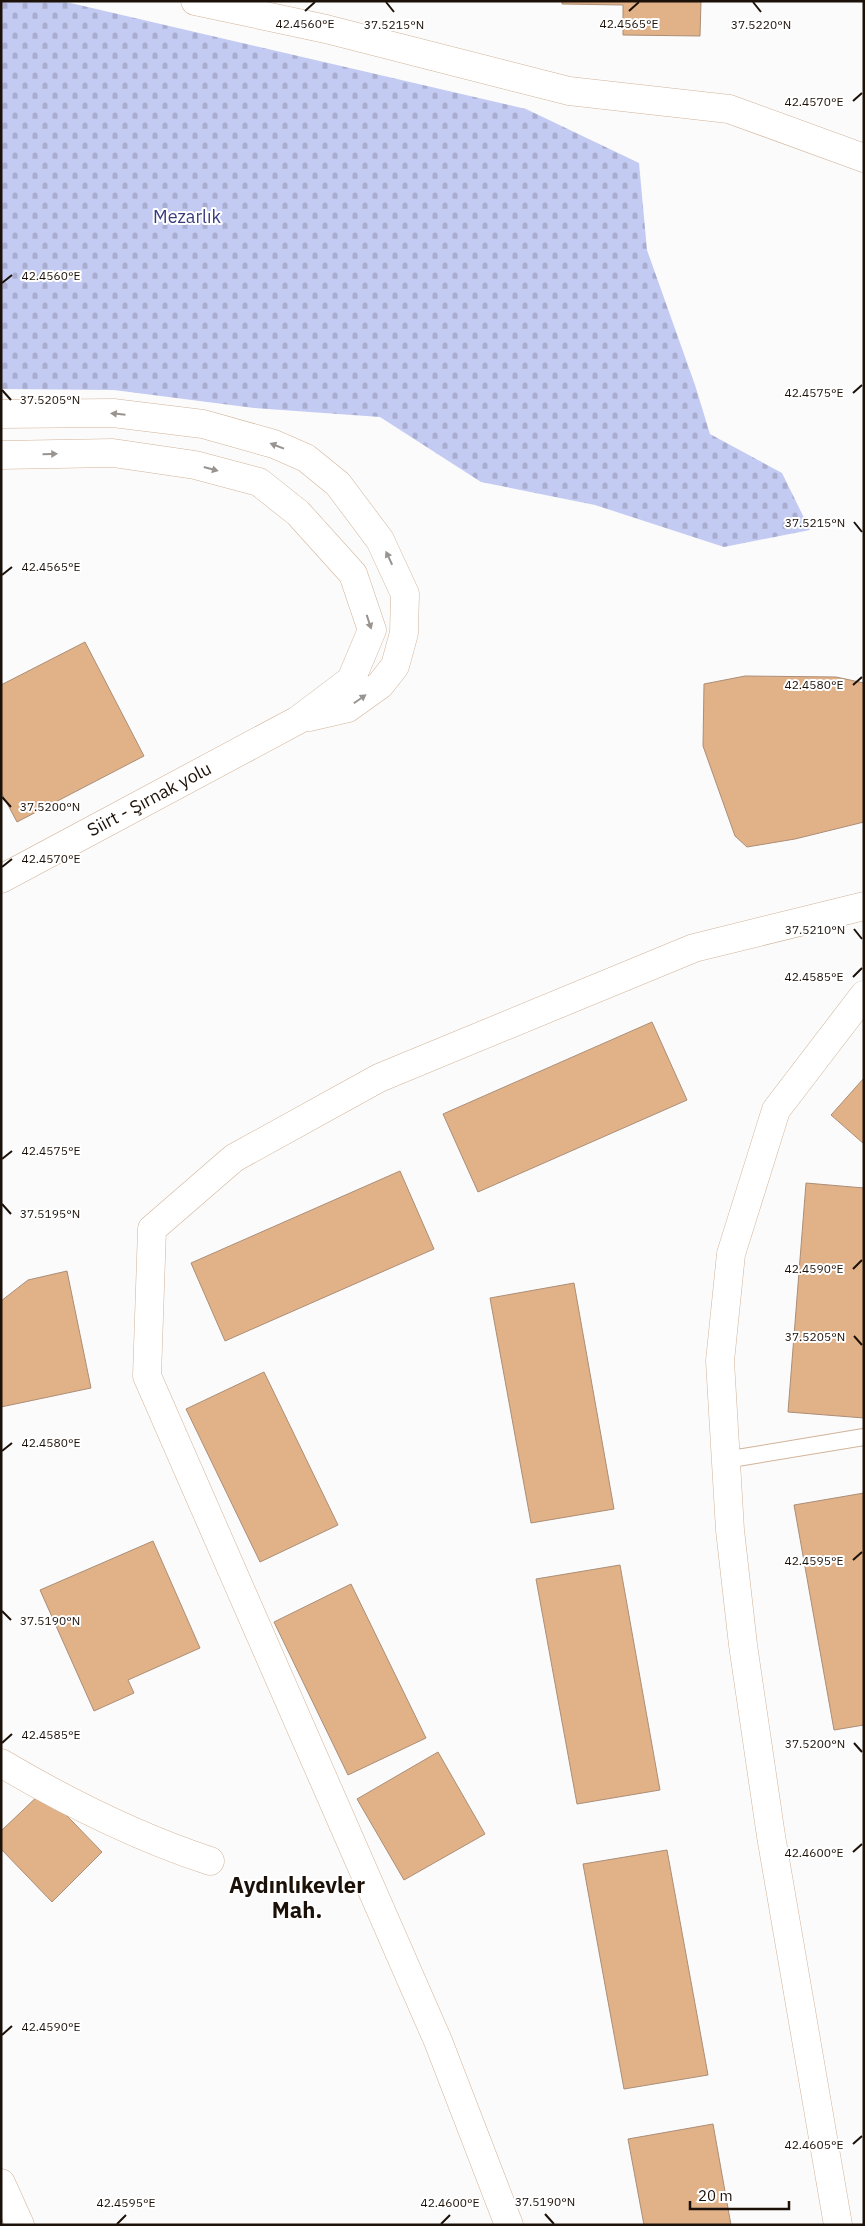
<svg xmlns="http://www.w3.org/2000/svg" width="865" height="2226" font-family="'IBM Plex Sans',sans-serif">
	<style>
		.cemetery { fill: url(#cemetery-stones) }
		.building { fill: #e1b188; stroke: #ac8e76 }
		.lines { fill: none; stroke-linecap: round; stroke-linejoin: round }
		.lane-casing { stroke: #d1b399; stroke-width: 18 }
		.street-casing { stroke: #d1b399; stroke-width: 29 }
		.secondary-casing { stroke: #d1b399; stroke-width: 29 }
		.lane { stroke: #fff; stroke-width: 16 }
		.street { stroke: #fff; stroke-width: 28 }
		.secondary { stroke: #fff; stroke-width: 28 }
		.oneway { fill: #999490 }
		.ticks { fill: none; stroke: #1c1108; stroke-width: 2 }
		.labels { text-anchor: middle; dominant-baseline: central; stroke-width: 4; stroke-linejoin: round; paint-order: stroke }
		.park-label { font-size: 18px; fill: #393d7e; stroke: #fff }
		.street-label { font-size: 18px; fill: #1c1108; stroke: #fff }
		.district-label { font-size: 22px; font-weight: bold; fill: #1c1108; stroke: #fff }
		.ticks-label { font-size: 12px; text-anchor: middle; fill: #1c1108; stroke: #fff; stroke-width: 4; stroke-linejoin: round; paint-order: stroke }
	</style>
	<defs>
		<pattern id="cemetery-stones" width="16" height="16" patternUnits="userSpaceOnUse" patternTransform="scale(1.25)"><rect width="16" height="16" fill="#c4cbf3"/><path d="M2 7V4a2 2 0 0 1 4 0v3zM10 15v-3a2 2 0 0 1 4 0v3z" fill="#a8adcf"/></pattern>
	</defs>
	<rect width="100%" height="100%" fill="#fbfbfb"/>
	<path class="cemetery" d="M1 1H62L526 109 639 163 647 250 695 385 710 434 782 473 810 530 724 547 595 505 481 482 380 417 254 408 114 390 1 389Z"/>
	<path class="building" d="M562 1H701L700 36 623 35V5L562 4Z
		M85 642 144 756 17 822 1 792V685Z
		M745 676 836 677 864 683V822L795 839 747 847 735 836 703 746 704 684Z
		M652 1022 687 1100 478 1192 443 1114Z
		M864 1078V1144L831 1115Z
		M400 1171 434 1249 225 1341 191 1263Z
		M806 1183 864 1188V1418L788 1412Z
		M67 1271 91 1388 1 1407V1301L28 1280Z
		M574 1283 614 1509 531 1523 490 1298Z
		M264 1372 338 1525 260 1562 186 1409Z
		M864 1493V1725L834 1730 794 1505Z
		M153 1541 200 1648 128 1680 134 1693 94 1711 40 1590Z
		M620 1565 660 1790 577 1804 536 1579Z
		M351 1584 426 1738 348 1775 274 1622Z
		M438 1752 485 1834 404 1880 357 1799Z
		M43 1791 102 1852 52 1902 1 1849V1831Z
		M667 1850 708 2075 624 2089 583 1864Z
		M713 2124 731 2225H644L628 2139Z"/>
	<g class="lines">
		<g class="lane-casing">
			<path id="lane" d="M725 1460 864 1437"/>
		</g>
		<g class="street-casing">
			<path id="street" d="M1 1763C67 1802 137 1837 210 1861
				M509 2225 438 2041 147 1376 152 1229 234 1158 379 1078 694 948 864 906"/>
		</g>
		<g class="secondary-casing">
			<path id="secondary" d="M195 1 326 29 569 91 729 109 864 158
				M1 414 113 413 203 424 274 444 306 458 338 484 380 540 405 594 404 633 395 666 380 685 348 708 309 717
				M1 455 113 453 195 465 259 482 298 513 353 574 372 630 351 680 298 720 1 879
				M1 2183 20 2225
				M838 2225 771 1836 743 1645 730 1530 720 1361 731 1254 776 1110 864 995"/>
		</g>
		<use href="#lane" class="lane"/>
		<use href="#street" class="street"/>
		<use href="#secondary" class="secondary"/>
	</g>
	<defs><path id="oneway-solid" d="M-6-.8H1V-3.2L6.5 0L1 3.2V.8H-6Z" transform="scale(1.25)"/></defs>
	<g class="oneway">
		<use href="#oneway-solid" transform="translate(118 414) rotate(-174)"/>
		<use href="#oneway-solid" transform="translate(277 446) rotate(-159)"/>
		<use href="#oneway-solid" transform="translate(50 454) rotate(-1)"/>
		<use href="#oneway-solid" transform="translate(211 469) rotate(15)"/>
		<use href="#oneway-solid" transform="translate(389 558) rotate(-115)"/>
		<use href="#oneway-solid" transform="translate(369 622) rotate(72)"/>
		<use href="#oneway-solid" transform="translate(360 699) rotate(-35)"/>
	</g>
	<path class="ticks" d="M386 2 394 12M753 2 761 12M305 11 315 2M629 11 639 2M853 101 862 93M2 283 12 275M2 390 11 400M853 393 862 385M854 522 862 532M2 575 12 567M853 685 862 677M2 797 11 807M2 867 12 859M854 929 862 939M853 977 862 968M2 1159 12 1151M2 1204 11 1214M853 1269 862 1260M854 1336 862 1345M2 1451 12 1443M853 1560 862 1552M2 1611 11 1620M2 1743 12 1734M854 1743 862 1752M853 1852 862 1844M2 2035 12 2026M853 2144 862 2136M545 2214 554 2224M117 2224 126 2215M441 2224 450 2215"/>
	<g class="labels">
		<g class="park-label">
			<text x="187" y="216">Mezarlık</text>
		</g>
		<g class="street-label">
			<text transform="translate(149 799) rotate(-28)">Siirt - Şırnak yolu</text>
		</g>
		<g class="district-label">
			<text x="297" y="1884">Aydınlıkevler<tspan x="297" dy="25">Mah.</tspan></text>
		</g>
	</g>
	<g class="ticks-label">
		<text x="305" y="28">42.4560°E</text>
		<text x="629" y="28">42.4565°E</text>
		<text x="394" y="29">37.5215°N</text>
		<text x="761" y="29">37.5220°N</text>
		<text x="814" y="106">42.4570°E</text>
		<text x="51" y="280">42.4560°E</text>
		<text x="814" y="397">42.4575°E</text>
		<text x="50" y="404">37.5205°N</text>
		<text x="815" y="527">37.5215°N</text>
		<text x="51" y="571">42.4565°E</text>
		<text x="814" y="689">42.4580°E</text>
		<text x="50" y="811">37.5200°N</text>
		<text x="51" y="863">42.4570°E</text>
		<text x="815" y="934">37.5210°N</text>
		<text x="814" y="981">42.4585°E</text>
		<text x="51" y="1155">42.4575°E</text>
		<text x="50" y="1218">37.5195°N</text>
		<text x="814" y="1273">42.4590°E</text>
		<text x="815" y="1341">37.5205°N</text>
		<text x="51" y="1447">42.4580°E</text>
		<text x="814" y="1565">42.4595°E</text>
		<text x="50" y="1625">37.5190°N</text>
		<text x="51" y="1739">42.4585°E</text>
		<text x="815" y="1748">37.5200°N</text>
		<text x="814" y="1857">42.4600°E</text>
		<text x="51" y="2031">42.4590°E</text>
		<text x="814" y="2149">42.4605°E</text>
		<text x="545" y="2206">37.5190°N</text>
		<text x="126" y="2207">42.4595°E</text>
		<text x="450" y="2207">42.4600°E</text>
	</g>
	<rect width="865" height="2226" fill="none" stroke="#1c1108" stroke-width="5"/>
	<path d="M690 2201v8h99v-8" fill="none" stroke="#1c1108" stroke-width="2.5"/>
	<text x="698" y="2201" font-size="15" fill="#1c1108" stroke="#ffffff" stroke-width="4" paint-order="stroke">20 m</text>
</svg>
